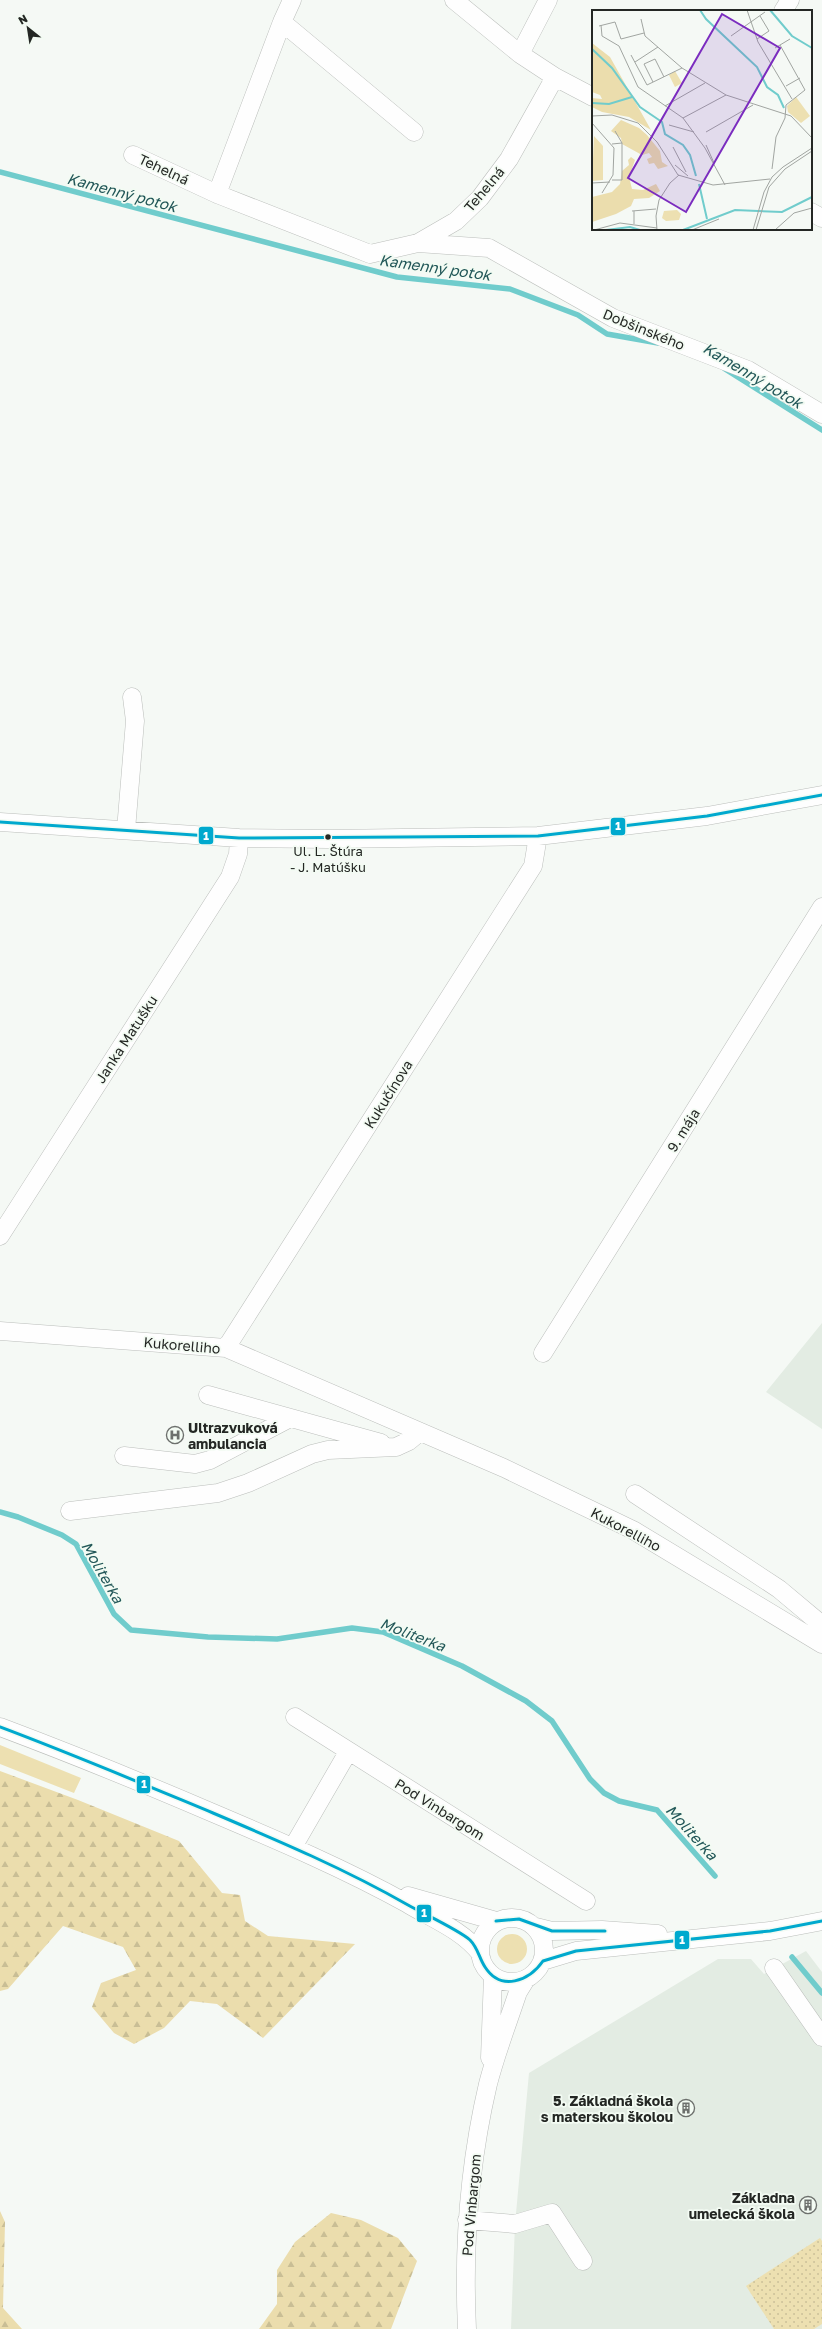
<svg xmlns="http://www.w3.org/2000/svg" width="822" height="2329" font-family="'Golos Text',sans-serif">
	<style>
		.built { fill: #e3ece3 }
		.green { fill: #ede0b1 }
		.forest { fill: url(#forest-firs) }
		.park { fill: url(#park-dots) }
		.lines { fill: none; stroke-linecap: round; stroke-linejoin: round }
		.stream { stroke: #70cccc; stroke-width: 5.5 }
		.minor-casing { stroke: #bbbebb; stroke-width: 19 }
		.minor { stroke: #fefefe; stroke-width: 18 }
		.bus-1-casing { stroke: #f3fbf3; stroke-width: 6 }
		.bus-1 { stroke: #00a9ce; stroke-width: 3 }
		.bus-dot { fill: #242724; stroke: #f3fbf3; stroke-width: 1.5 }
		.labels { text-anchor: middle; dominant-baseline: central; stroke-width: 3.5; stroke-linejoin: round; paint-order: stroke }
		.bus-label { font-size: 13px; fill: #242724; stroke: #f3fbf3 }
		.street-label { font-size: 14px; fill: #242724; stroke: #f3fbf3 }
		.poi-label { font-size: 14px; font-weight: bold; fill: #242724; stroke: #f3fbf3; text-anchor: end }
		.water-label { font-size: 15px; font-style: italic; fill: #225758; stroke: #f3fbf3 }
		.inset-river { fill: none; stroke: #70cccc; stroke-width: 2 }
		.inset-road { fill: none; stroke: #a1a5a1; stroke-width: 1 }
		.view { fill: #7b2cbf; fill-opacity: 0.15; stroke: #7b2cbf; stroke-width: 2 }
		.inset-edge { fill: none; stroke: #242724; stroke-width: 2 }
		.line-badge { stroke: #f3fbf3; stroke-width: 1.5 }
		.badge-label { font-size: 11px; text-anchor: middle; font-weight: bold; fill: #fff }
	</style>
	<defs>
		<pattern id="forest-firs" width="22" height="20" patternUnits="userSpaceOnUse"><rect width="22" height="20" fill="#ebddad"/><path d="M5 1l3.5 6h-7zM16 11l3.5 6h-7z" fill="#c9be95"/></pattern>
		<pattern id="park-dots" width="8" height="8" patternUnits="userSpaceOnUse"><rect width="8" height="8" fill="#ede0b1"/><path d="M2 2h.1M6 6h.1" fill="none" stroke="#cbc098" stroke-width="1.8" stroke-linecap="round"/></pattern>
	</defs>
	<rect width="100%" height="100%" fill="#f5f9f5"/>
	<path class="built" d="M822 1323V1429L766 1392Z
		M806 1951 822 1972V2329H511L515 2224 529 2073 718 1959H751L764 1974Z"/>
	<path class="green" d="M0 1745 81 1778 74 1793 0 1764Z
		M497 1949a15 15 0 1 1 30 0a15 15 0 1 1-30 0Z"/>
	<path class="forest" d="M0 1771 78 1800 179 1841 222 1893 240 1895 245 1921 268 1936 355 1944 263 2038 217 2004 190 2001 164 2028 134 2044 114 2033 92 2007 101 1983 136 1970 123 1947 63 1926 8 1989 0 1991Z
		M0 2211 5 2222 3 2308 22 2329H0Z
		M331 2213 361 2220 398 2238 417 2261 391 2329H259L277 2304V2270L295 2242Z"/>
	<path class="park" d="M820 2238 822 2241V2324L814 2329H774L746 2286Z"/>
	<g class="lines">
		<path class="stream" d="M0 172 397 277 510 289 578 315 607 334 658 343
			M725 369 822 430
			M0 1512 18 1517 62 1535 76 1544 114 1614 131 1630 208 1637 277 1639 352 1628 383 1632 462 1666 526 1701 552 1721 590 1779 604 1793 619 1801 657 1810 715 1876
			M792 1957 822 1993"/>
		<g class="minor-casing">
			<path id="minor" d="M454 0 520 54 555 77 593 97
				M783 11 790 0
				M282 22 414 132
				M520 54 548 0
				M133 155 217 194 370 254 418 243 456 221 480 198 509 159 555 77
				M217 194 282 22 292 0
				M811 212 822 218
				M418 243 489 248 613 318 748 370 822 414
				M0 822 239 838 329 839 538 836 707 816 822 795
				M126 830 135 721 132 697
				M0 1236 230 877 238 854 239 838
				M0 1331 226 1348 504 1468 633 1530 822 1644
				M226 1348 533 866 538 836
				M543 1353 822 907
				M208 1395 381 1443
				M124 1456 195 1464 210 1460 290 1418
				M635 1494 779 1589 822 1625
				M70 1511 218 1493 248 1483 312 1454 328 1450 396 1447 409 1441 420 1432
				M295 1717 586 1901
				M0 1727C72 1754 143 1783 213 1813 279 1841 345 1869 408 1904 433 1919 462 1930 480 1953
				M293 1847 348 1752
				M408 1896 496 1921
				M480 1950a32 32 0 1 1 64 0a32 32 0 1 1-64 0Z
				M536 1927 552 1931 602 1930 658 1934
				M543 1961 576 1951 770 1931 822 1921
				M774 1968 822 2037
				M490 2058 493 1976
				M467 2220 515 2224 552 2213 583 2261
				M467 2329C463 2247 469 2165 488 2084 496 2053 508 2022 518 1992L526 1979"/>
		</g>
		<use href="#minor" class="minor"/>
		<g class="bus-1-casing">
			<path id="bus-1" d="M0 822 239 838 538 836 707 816 822 795
				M0 1727C72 1754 143 1784 213 1813 279 1841 345 1869 408 1905 422 1913 459 1930 470 1940 478 1948 479 1958 485 1967 501 1992 529 1981 543 1961
				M496 1921 519 1919 552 1931H605
				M543 1961 576 1951 770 1931 822 1921"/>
		</g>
		<use href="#bus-1" class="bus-1"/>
	</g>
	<defs>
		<g id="hospital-ring" transform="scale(0.9)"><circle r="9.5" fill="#f3fbf3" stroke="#6d706d" stroke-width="1.5"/><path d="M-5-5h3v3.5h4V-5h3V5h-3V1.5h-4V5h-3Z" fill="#6d706d"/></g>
		<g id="building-ring" transform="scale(0.9)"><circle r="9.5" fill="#f3fbf3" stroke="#6d706d" stroke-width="1.5"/><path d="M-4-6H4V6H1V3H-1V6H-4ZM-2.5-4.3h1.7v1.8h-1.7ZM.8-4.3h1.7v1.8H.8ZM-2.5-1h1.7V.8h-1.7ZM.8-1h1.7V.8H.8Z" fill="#6d706d"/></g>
	</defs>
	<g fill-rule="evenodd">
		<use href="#hospital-ring" x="175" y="1435"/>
		<use href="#building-ring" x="686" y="2108"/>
		<use href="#building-ring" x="808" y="2205"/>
	</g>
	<circle class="bus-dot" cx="328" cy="837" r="3.5"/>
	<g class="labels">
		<g class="bus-label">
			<text x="328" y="851">Ul. L. Štúra<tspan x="328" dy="16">- J. Matúšku</tspan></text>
		</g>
		<g class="street-label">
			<text transform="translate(164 169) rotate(25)">Tehelná</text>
			<text transform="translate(484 189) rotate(-50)">Tehelná</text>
			<text transform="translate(644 329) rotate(22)">Dobšinského</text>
			<text transform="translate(126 1039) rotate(-57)">Janka Matušku</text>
			<text transform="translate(388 1094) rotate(-58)">Kukučínova</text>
			<text transform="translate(683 1130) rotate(-58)">9. mája</text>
			<text transform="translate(182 1345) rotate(5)">Kukorelliho</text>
			<text transform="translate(626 1529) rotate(28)">Kukorelliho</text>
			<text transform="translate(440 1809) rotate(32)">Pod Vinbargom</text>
			<text transform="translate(471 2205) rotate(-85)">Pod Vinbargom</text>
		</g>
		<g class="poi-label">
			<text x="188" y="1427" text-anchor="start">Ultrazvuková<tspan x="188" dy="16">ambulancia</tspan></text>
			<text x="673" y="2100">5. Základná škola<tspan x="673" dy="16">s materskou školou</tspan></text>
			<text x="795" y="2197">Základna<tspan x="795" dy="16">umelecká škola</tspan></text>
		</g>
		<g class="water-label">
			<text transform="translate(122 192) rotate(15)">Kamenný potok</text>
			<text transform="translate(435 267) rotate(8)">Kamenný potok</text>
			<text transform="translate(753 375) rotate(31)">Kamenný potok</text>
			<text transform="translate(103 1572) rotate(60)">Moliterka</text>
			<text transform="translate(413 1634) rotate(21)">Moliterka</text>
			<text transform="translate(692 1832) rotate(48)">Moliterka</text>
		</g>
	</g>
	<g transform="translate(592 10)">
		<rect width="220" height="220" fill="#f5f9f5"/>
		<path d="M85 200 89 204 87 210 74 211 70 208 72 201Z" fill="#ede0b1"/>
		<path d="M0 33 18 47 59 120 37 107 10 102 0 97V88L10 89 8 85 0 82ZM29 110 47 118 55 125 68 141 70 152 76 156 66 159 62 153 57 154 55 149 60 147 57 143 50 145 30 134 29 128 19 121ZM39 147 43 150 37 167 40 179 51 180 64 174 68 181 57 188 42 189 39 196 24 204 0 212V187L20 182 28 174 30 161 37 155 36 150Z" fill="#ebddad"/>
		<path d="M204 87 218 106 209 113 196 102 195 96Z" fill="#ede0b1"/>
		<path d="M83 61 90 73 83 77 77 65ZM2 126 11 136V170L0 171Z" fill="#ede0b1"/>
		<path class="inset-river" d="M108 0 114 9 165 57 175 77 186 85 192 98M178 0 200 26 220 38M0 39 20 58 48 97 70 112 73 124 91 135 98 145 104 166M0 93 17 94 40 87M107 174 115 209M14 220 38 217 48 220M91 220 143 200 190 202 220 187"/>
		<path class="inset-road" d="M155 0 166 32 200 89M49 9 53 26 90 58 134 85 199 106 220 128M9 15 10 26 27 36 46 77 91 108 113 138 133 175M7 16 23 12 29 29 52 23M139 26 173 2M165 29 177 21 168 6M183 38 198 29M39 45 55 75 90 58M43 52 66 37M61 72 52 54 63 49 72 67M194 76 208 68M73 96 113 73M0 106 20 105 46 113 65 132 86 165 121 175 178 169M91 108 134 85M0 113 22 138 21 165 10 183M77 115 102 122M23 121 30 133M114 122 161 95M114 135 122 153M81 137 94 162M83 155 96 166M180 159 184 127 193 108 194 95 213 80 188 35M20 170H30V133L20 134M0 173 18 172M40 201 64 199M42 201V214M2 220 28 213 65 218M65 220 64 206 67 190 78 173 87 165M100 220 127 209M161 220 172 182 180 167 191 157 220 138M164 220 177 177 193 159 220 141M183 220 202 203 220 198"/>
		<path class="view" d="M130 4 188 38 94 202 36 168Z"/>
		<rect width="220" height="220" class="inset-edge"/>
	</g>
	<g class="line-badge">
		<rect x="610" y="817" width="16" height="19" rx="4" fill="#00a9ce"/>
		<rect x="198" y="826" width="16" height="19" rx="4" fill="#00a9ce"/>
		<rect x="136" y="1775" width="15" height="19" rx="4" fill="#00a9ce"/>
		<rect x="416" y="1904" width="16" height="19" rx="4" fill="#00a9ce"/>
		<rect x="674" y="1930" width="16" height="20" rx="4" fill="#00a9ce"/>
	</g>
	<g class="badge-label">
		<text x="618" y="830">1</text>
		<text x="206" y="840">1</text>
		<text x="144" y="1788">1</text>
		<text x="424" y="1917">1</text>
		<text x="682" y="1944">1</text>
	</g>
	<g transform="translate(28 28) rotate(330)" stroke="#f3fbf3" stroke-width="3" paint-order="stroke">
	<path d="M0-3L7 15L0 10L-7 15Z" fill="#242724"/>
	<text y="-6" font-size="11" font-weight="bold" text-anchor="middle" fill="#242724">N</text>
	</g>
</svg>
